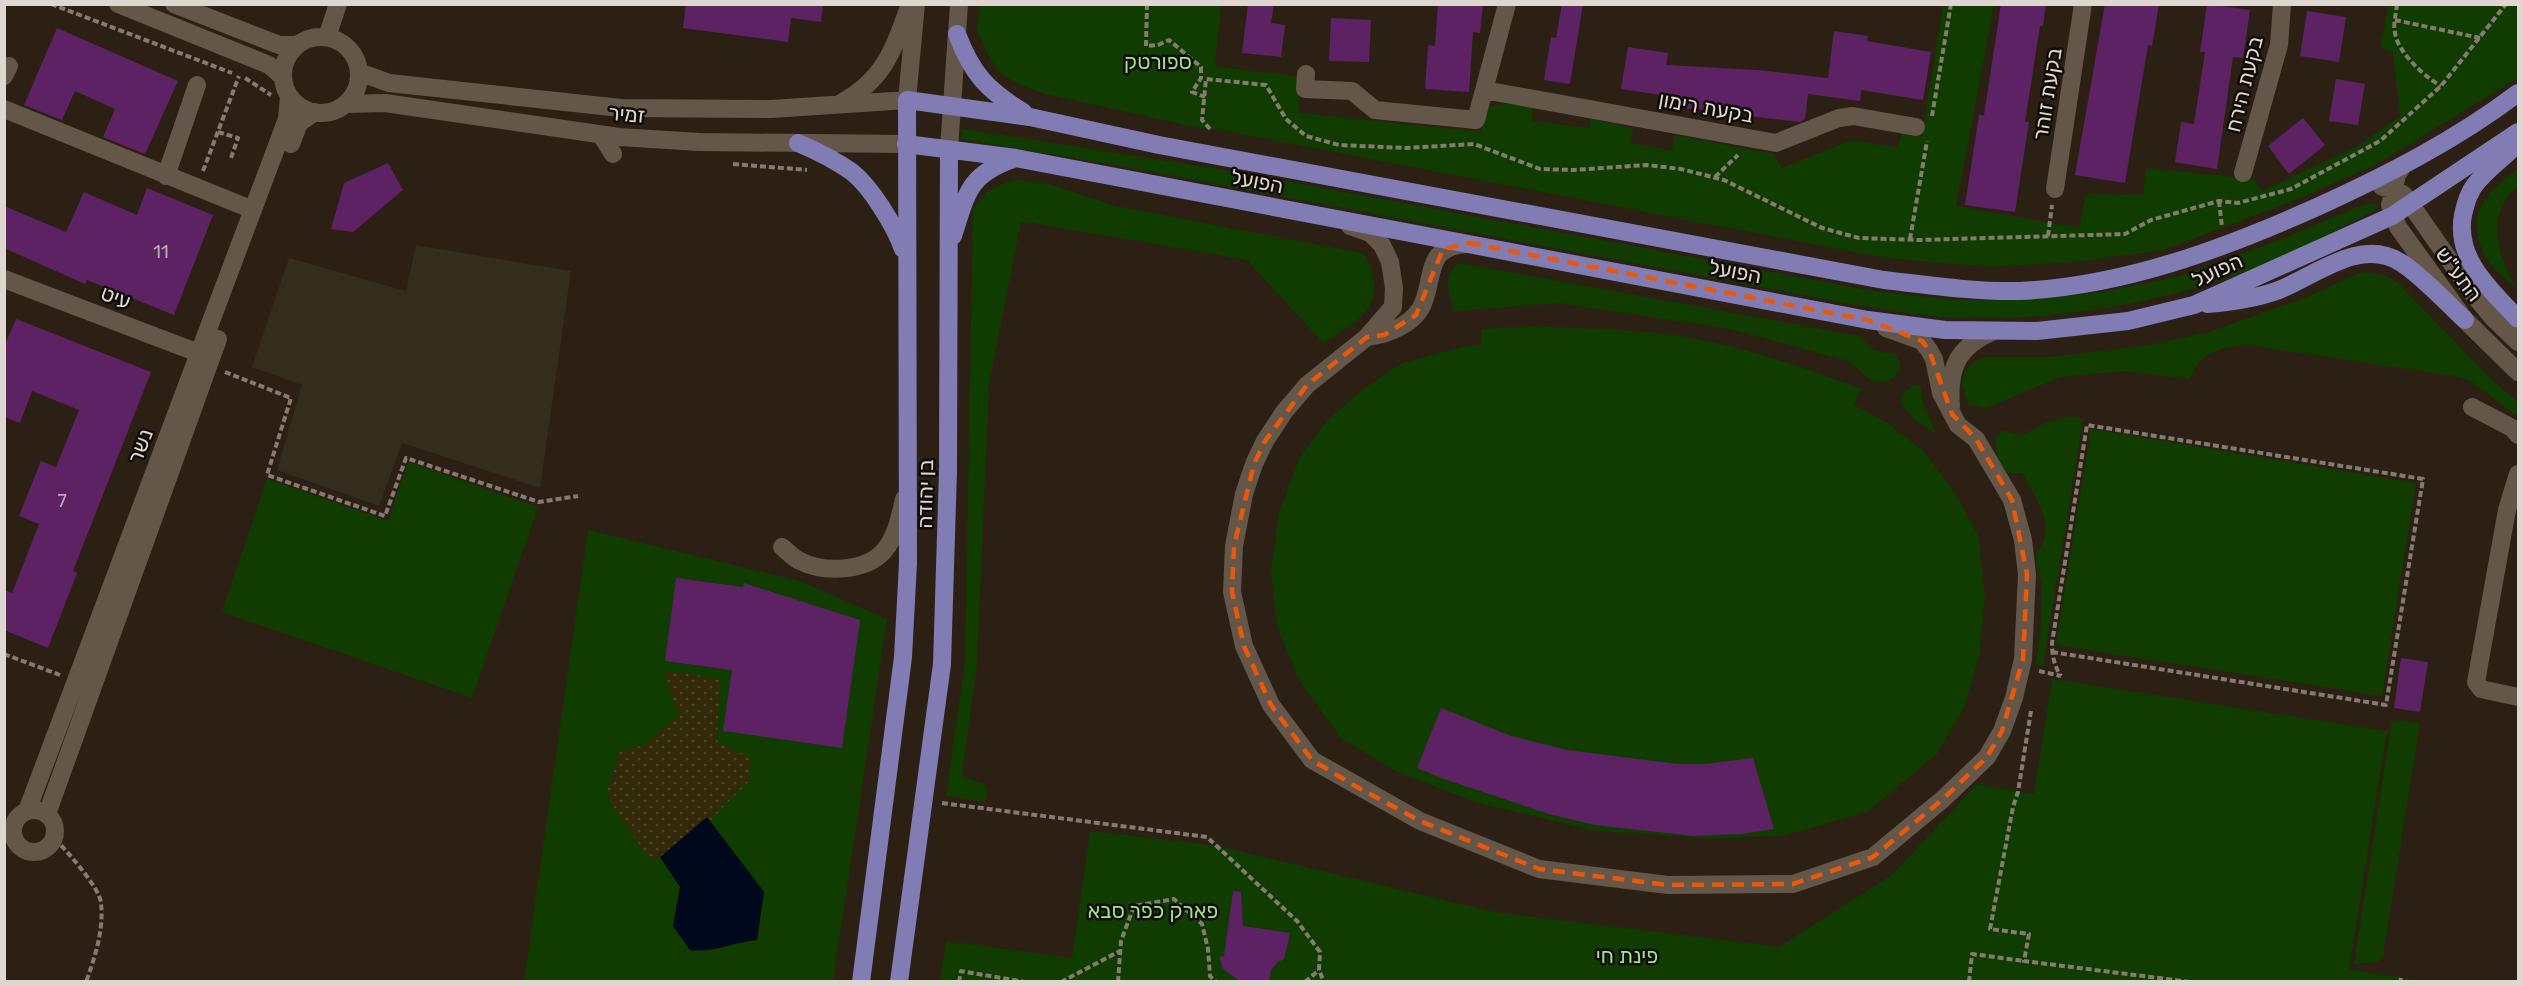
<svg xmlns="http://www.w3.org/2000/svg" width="2523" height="986" font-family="Rubik,Heebo,sans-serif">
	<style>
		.education { fill: #342c1c }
		.green { fill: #103c00 }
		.sand { fill: url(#sand-dots) }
		.water { fill: #00091c }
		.building { fill: #5c2264 }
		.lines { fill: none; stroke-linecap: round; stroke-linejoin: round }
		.path { stroke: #857b71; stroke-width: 4; stroke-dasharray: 6 3; stroke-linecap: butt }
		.minor { stroke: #645649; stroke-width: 18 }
		.major { stroke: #827cb5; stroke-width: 18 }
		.marked { fill: none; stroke: #e8590c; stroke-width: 4.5; stroke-dasharray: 12 8; stroke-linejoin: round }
		.labels { text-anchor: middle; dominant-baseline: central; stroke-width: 5; stroke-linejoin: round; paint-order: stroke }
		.number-label { font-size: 18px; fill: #beaab4 }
		.park-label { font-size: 21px; fill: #9ae782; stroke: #100b06 }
		.street-label { font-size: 21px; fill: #dfd7cf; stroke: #100b06 }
	</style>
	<defs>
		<pattern id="sand-dots" width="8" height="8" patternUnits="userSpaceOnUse" patternTransform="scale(1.5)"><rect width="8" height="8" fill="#322908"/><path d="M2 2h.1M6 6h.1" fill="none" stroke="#4f472b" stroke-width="1.8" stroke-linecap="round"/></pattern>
	</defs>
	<rect width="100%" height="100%" fill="#2c2014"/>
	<path class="education" d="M416 245 571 271 540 488 402 443 379 506 277 470 302 385 252 367 289 258 406 291Z"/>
	<path class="green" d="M980 5H1221L1215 66 1300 77 1298 113 1481 132 1488 107 1509 103 1533 106 1532 121 1590 128V118L1633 129 1631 143 1672 151 1674 135 1774 154 1781 168 1853 140 1897 148 1902 133 1922 137 1943 5H1994L1956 206 2079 228 2086 194 2143 195 2146 168 2253 179 2262 191 2358 146 2400 116 2393 52 2380 48 2389 5H2518V78L2375 165 2303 197 2163 250 2073 262 1993 267 1885 258 1221 130 1196 127 1045 94 1016 83 998 71 986 51 977 31Z
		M963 129 1238 172 1868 290 1953 300H2021L2103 292 2181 276 2282 239 2365 204 2379 205 2378 209C2338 229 2300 250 2259 266 2165 304 2047 323 1946 317 1915 316 1883 308 1851 304L1120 166 961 139Z
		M2518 169V186C2484 215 2498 255 2516 288 2507 280 2497 272 2489 262 2483 255 2480 245 2478 236 2472 204 2495 186 2518 169Z
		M1013 180 1046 183 1116 206 1361 253C1369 259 1371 267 1373 277 1381 313 1349 326 1323 343L1247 260 1021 221 989 385 977 664 962 777 985 784 987 792 985 802 946 796 965 662 973 209 989 190Z
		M1460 263 1859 336 1874 351 1895 354C1908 369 1892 386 1874 381 1864 379 1859 366 1848 361L1731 329 1559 303 1454 311C1449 293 1441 275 1460 263Z
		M2362 272 2386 276 2397 282 2492 380 2518 402V417L2472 382 2455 376 2248 345C2220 348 2201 350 2190 379L2125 371 2061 377 1986 408 1968 404 1962 384 1964 373 1972 363 1985 357H2051L2150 345 2209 332 2302 299Z
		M1533 326C1574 328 1616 329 1657 333 1727 341 1796 364 1861 389L1854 405 1886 422 1922 450 1952 488 1978 535 1985 596 1979 657 1964 707 1937 754 1867 812 1786 835 1718 839 1596 831 1475 802 1395 771 1341 738 1299 680 1277 626 1271 571 1279 513 1300 457 1327 421 1362 390 1402 363 1466 346 1481 345 1482 329Z
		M1915 385 1921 387 1923 404 1937 435C1925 425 1896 412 1902 394Z
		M2072 417 2083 419 2043 666 2036 665 2041 626 2042 588 2035 555C2059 529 2036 498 2022 473H2008C1997 461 1990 442 2002 430L2021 436 2047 422Z
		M2091 429 2416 483 2382 696 2056 645Z
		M408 462 538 507 472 698 222 612 267 479 388 521Z
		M588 530 800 581 887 619 833 981 524 982Z
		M2052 679 2387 731 2349 969 2422 981 940 982 946 941 1072 958 1090 831 1218 846 1494 912 1779 947 1892 875 1977 784 2034 794Z
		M2392 720 2420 723 2383 956 2377 962 2354 964Z"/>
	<path class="sand" d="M664 671 720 678 717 741 750 758V780L695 836 652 862 613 808 607 792 620 751 643 746 679 716Z"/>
	<path class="water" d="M707 817 764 892 757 940C734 942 713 953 690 950L673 926 680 887 660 857Z"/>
	<path class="building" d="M686 4H823L821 22 791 18 788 42 683 28Z
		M1248 4H1274L1271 23 1285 25 1281 57 1242 53Z
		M1438 4H1483L1480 33 1473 32 1469 92 1425 89 1428 45 1435 46Z
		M1562 4H1583L1570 84 1544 80 1551 37 1556 38Z
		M2001 4H2046L2043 26H2040L2025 122H2029L2015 212 1965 205 1979 115H1984Z
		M2105 4H2159L2152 46 2148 45 2125 183 2075 175Z
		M2207 4 2250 10 2243 58 2233 57 2217 169 2175 162 2181 122 2194 124 2205 52H2200Z
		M2307 11 2346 17 2339 62 2300 56Z
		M1331 18 1371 20 1369 62 1329 61Z
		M57 28 178 81 145 154 103 137 115 109 75 91 62 120 24 105Z
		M1834 31 1868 36 1867 41 1931 52 1923 100 1861 90 1860 101 1808 94 1805 119 1800 122 1748 116V113L1680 108V98L1621 89 1628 47 1668 53 1666 65 1757 70 1828 78Z
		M2336 79 2365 84 2358 125 2329 121Z
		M2303 118 2325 145 2289 174 2268 146Z
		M388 163 403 190 353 232 331 229 344 183Z
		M147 188 213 215 174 315 87 280 85 284 4 248V206L66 232 84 192 137 215Z
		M16 319 151 372 73 571 77 573 48 648 4 630V590L12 593 39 524 19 516 41 461 56 467 79 410 32 391 20 423 4 417V347Z
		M676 578 743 587 744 583 860 620 842 748 723 731 732 670 665 661Z
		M2401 658 2428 662 2420 712 2394 708Z
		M1441 708 1511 736 1567 750 1678 764H1705L1753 758 1774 829 1742 834 1693 836 1595 825 1552 815 1444 779 1417 768Z
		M1233 891 1241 892 1243 926 1290 933 1284 959 1278 962 1271 970 1269 981H1240L1223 969 1219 957 1224 956Z"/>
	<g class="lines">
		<path class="path" d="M51 4 232 73
			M1147 4 1146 46 1158 45 1169 40 1201 67V78L1192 92 1205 97
			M2397 4C2396 14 2393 24 2395 33 2398 53 2425 77 2441 86
			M2395 20 2480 38
			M245 78 271 95
			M1932 116 1951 4
			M1210 129 1202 120 1206 79 1266 85 1286 119 1306 136 1339 145 1406 148 1474 144 1540 169 1574 170 1646 165 1681 169 1724 180 1822 228 1859 238 1920 240 2125 234 2151 220 2219 201 2238 203 2291 189 2380 141 2441 86 2506 4
			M218 132 238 138 231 158
			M733 164 807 170
			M203 171 239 76
			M1715 177 1738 155
			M2219 201 2222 227
			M2048 236 2052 205
			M1910 239 1927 141
			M225 372 291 398 267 475 385 516 406 458 539 502 578 496
			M2052 652 2386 705 2423 479 2087 425 2052 643C2052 655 2054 666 2061 676
			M4 654 60 675
			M2039 671 2061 676
			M2031 711 2018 792 2013 807 1990 929 2029 934 2024 961 2190 982
			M942 803 1207 837 1297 921 1320 952 1319 970 1324 982
			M55 839C66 850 100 888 101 903 104 930 95 957 86 982
			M959 982 961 971 1025 982
			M1061 982 1120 951
			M1118 982 1121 941 1134 906 1174 899 1202 924 1208 949 1210 976 1216 982
			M1305 982 1319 970
			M1969 982 1972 954 2024 961
			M2400 982 2401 978"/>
		<path class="minor" d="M118 4 269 65 283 77
			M174 4 279 45H298
			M283 75a38 38 0 1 1 76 0a38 38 0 1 1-76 0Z
			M327 37 338 4
			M359 72 389 83 621 108 771 109 907 100 916 4
			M1306 74 1305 89 1352 91 1375 110 1476 120 1507 4
			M4 76 9 66
			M1484 90 1776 143 1839 118 1853 116 1916 127
			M841 103C884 80 894 49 910 4
			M345 104 385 103 619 137 699 142 906 144
			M4 109 253 210
			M601 135 613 154
			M291 144 299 123 315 112
			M949 149 959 4
			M2402 167 2397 175 2390 205 2398 227 2465 320 2518 372
			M2243 173 2279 45 2282 4
			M166 176 197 85
			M2382 187 2393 189 2404 195 2474 295 2493 318 2518 342
			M2055 189 2083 4
			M1350 226 1370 233 1382 245 1390 262 1394 288 1393 307 1367 337 1307 385 1284 412 1265 441 1254 464 1244 494 1234 546 1232 592 1244 646 1271 705 1312 760 1420 821 1539 869 1668 885 1793 884 1873 857 1943 799 1987 757 2002 731 2014 698 2023 659 2027 574 2023 540 2012 500 1976 439 1958 425 1941 393 1934 359 1929 350 1922 341 1886 328
			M4 279 209 357
			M1367 337C1388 335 1417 323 1424 301 1434 273 1427 247 1466 244
			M1951 406C1948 369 1957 347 1992 332
			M2472 407 2512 428 2518 435
			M2518 474 2507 510 2476 682 2481 689 2518 697
			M782 547C787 551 793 558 800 561 824 573 865 572 884 551 896 537 900 517 904 499
			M13 831a21 21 0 1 1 42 0a21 21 0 1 1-42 0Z
			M27 811 287 119 289 96
			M47 814 218 339"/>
		<path class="major" d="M957 34C972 74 987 90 1023 112
			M798 143C817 151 835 160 852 172 871 187 895 226 903 249
			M906 144 1016 158 1868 320 1945 330 2037 331 2128 321 2194 305 2392 216 2518 132
			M2518 144C2505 156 2489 168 2478 181 2469 191 2466 202 2463 215 2455 259 2490 289 2518 319
			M953 236C967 193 968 175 1013 159
			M2207 304C2232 302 2255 299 2279 290 2315 276 2360 237 2400 262 2420 274 2447 303 2465 320
			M861 982 903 657 908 563 907 100 1030 117 1159 145 1884 280C1928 285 1975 292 2020 291 2124 286 2223 249 2317 207 2387 175 2456 140 2518 93
			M899 982 942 664 948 471 949 149"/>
	</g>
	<path class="marked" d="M1469 243 1868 320 1922 341 1929 350 1952 414 1976 439 2012 500 2027 574 2023 659 2002 731 1987 757 1943 799 1873 857 1793 884 1668 885 1539 869 1420 821 1357 787 1312 760 1271 705 1244 646 1232 592 1234 546 1254 464 1265 441 1307 385 1367 337 1384 335 1416 315 1443 249Z"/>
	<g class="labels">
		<g class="number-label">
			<text x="161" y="252">11</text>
			<text x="62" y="501">7</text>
		</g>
		<g class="park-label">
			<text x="1158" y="61">ספורטק</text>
			<text x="1153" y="910">פארק כפר סבא</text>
			<text x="1627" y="955">פינת חי</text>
		</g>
		<g class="street-label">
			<text transform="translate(2244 84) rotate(-76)">בקעת הירח</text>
			<text transform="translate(2047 94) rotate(-81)">בקעת זוהר</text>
			<text transform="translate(1706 107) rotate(10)">בקעת רימון</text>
			<text transform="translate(627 114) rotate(5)">זמיר</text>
			<text transform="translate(1257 181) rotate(11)">הפועל</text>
			<text transform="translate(2217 270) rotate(-24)">הפועל</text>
			<text transform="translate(1735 271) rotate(11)">הפועל</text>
			<text transform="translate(2459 274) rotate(53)">התע"ש</text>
			<text transform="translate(116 297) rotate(21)">עיט</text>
			<text transform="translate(140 446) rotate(-69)">נשר</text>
			<text transform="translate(925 494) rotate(-89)">בן יהודה</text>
		</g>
	</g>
	<rect width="2523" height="986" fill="none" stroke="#dfd7cf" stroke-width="12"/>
</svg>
